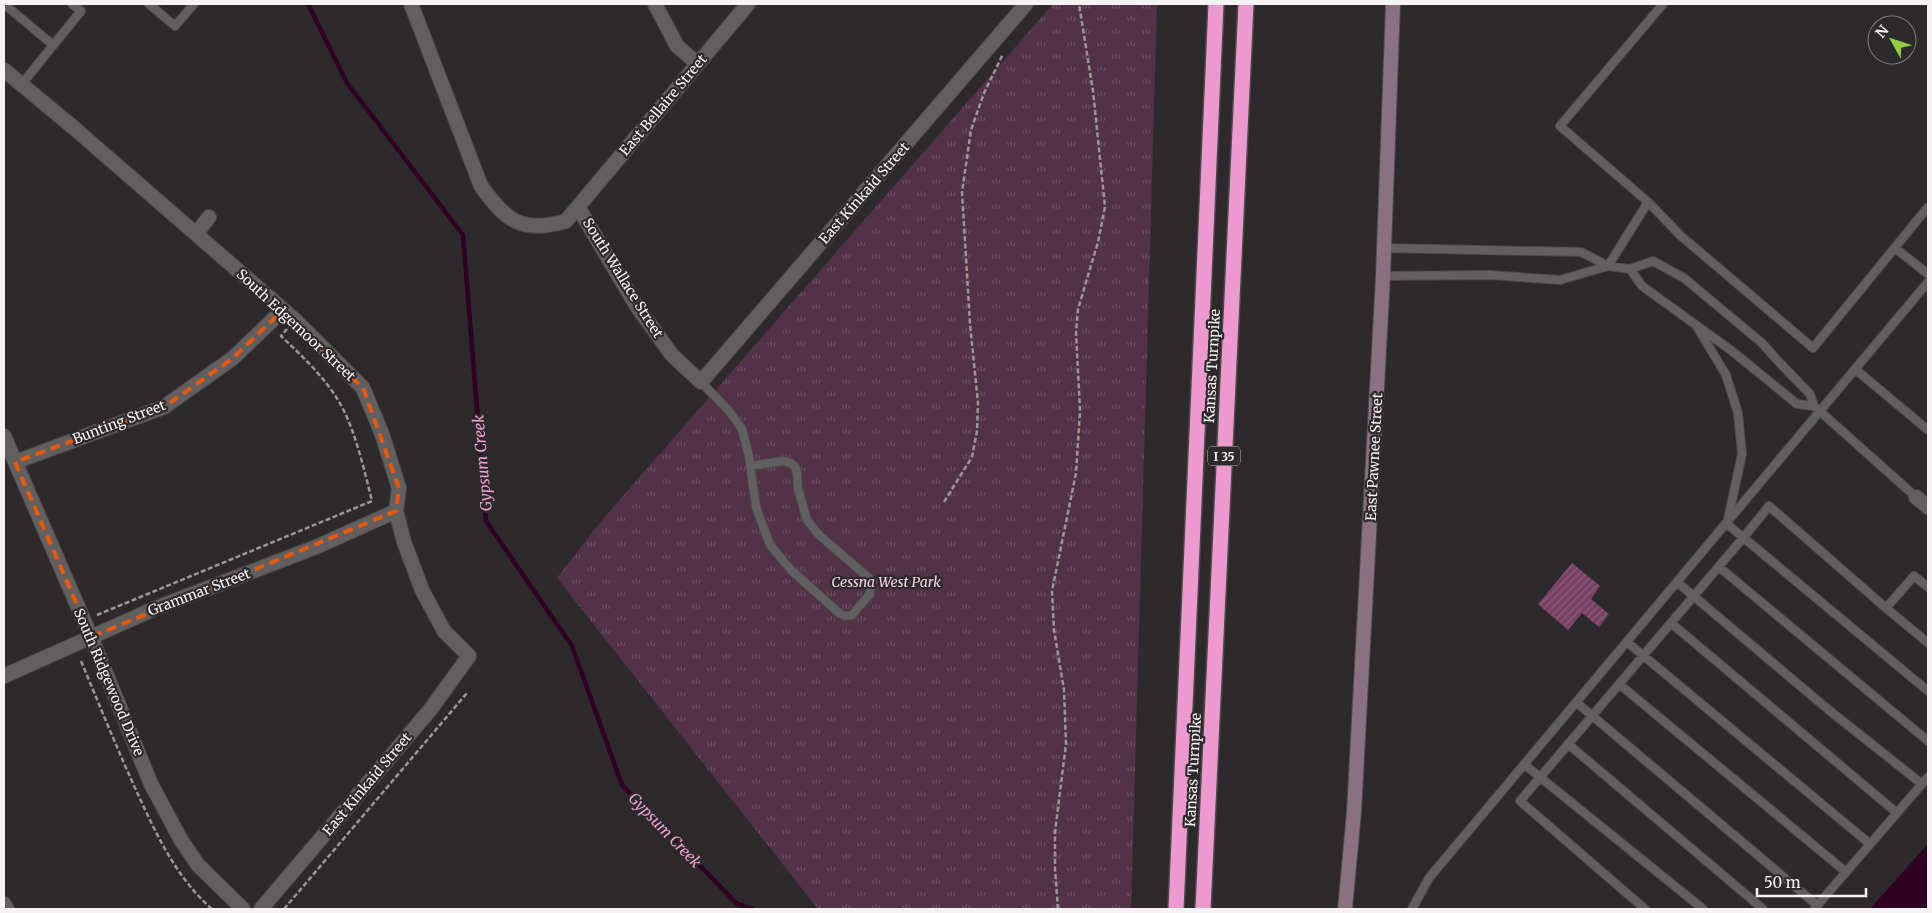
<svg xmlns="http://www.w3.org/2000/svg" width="1932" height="913" font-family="Merriweather,serif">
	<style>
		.park { fill: url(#park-tufts) }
		.water { fill: #2f0023 }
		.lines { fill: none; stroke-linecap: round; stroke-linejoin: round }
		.stream { stroke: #2f0023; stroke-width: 4.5 }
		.building { fill: url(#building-hatch) }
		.service-casing { stroke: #4b494a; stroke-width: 10 }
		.minor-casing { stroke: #4b494a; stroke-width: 16 }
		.secondary-casing { stroke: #4b494a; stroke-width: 16 }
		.motorway-casing { stroke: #4b494a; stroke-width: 18 }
		.path { stroke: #9a9799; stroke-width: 2.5; stroke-dasharray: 5 2.5; stroke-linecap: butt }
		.service { stroke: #625f61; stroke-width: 8 }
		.minor { stroke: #625f61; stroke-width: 14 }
		.secondary { stroke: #8b7082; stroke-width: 14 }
		.motorway { stroke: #eb99ce; stroke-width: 15 }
		.marked { fill: none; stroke: #e8590c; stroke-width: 4; stroke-dasharray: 10 6; stroke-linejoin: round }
		.labels { text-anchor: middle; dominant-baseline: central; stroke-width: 4.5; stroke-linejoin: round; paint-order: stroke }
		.shield { fill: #2d2a2c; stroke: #b9b7b8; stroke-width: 1 }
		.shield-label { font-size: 12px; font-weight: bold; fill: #f5f3f4 }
		.street-label { font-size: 14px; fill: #f5f3f4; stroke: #2d2a2c }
		.park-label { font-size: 14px; font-style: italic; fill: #f6d2e8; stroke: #2d2a2c }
		.water-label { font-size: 15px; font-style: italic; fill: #f6a0d8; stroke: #2d2a2c }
	</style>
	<defs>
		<pattern id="park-tufts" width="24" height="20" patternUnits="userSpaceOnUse" patternTransform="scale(1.25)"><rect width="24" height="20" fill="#533147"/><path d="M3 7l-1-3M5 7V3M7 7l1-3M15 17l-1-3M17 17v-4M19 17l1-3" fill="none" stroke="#6c4f62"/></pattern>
		<pattern id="building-hatch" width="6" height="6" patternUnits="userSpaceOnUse" patternTransform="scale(1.25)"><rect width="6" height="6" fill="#7a4167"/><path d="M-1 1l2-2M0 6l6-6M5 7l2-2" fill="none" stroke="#8e5d7d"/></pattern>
	</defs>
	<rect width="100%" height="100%" fill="#2d2a2c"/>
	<path class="park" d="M1053 4H1157L1131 909H818L557 578 602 520Z"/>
	<path class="water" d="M1928 844V909H1870Z"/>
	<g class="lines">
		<path class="stream" d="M308 4 347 83 463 235 486 521 572 646 622 785 737 904 752 909"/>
	</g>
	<path class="building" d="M1572 563 1600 586 1591 599 1609 614 1599 627 1582 613 1568 630 1538 604Z"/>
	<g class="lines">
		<g class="service-casing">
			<path id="service" d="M4 4 53 45
				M149 4 175 26 194 4
				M21 85 81 11 72 4
				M1648 202 1560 126 1663 4
				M1384 248 1581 252 1608 266 1630 269 1653 261 1684 278 1762 343 1777 360 1810 394 1814 406 1916 497
				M1895 248 1928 274
				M1630 269 1642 286 1732 351 1797 404 1814 406
				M1383 276 1490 275 1560 280 1608 266 1648 202 1681 236 1813 348 1928 207
				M1696 325 1726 375 1738 413 1742 454 1727 524 1928 691
				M1855 369 1928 430
				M701 382 729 411 742 429 749 456 756 507 770 545 791 570 839 613 845 616 852 615 870 594 871 584 869 578 819 535 807 520 798 489 797 473 795 467 791 463 783 461 750 466
				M1719 567 1928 741
				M1678 583 1830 711 1922 784
				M1886 608 1928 643
				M1671 623 1897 813
				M1627 642 1870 844
				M1619 684 1846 872
				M1577 703 1817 905
				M1568 744 1763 909
				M1525 765 1703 909
				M1815 908 1928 777
				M1412 909 1429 878 1928 282
				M1645 909 1520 801 1743 538 1769 506 1886 608 1914 576 1928 587"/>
		</g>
		<g class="minor-casing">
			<path id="minor" d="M411 4 481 186C506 221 522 234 566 221L748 4
				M655 4 677 46 698 64
				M4 70 74 128 295 320 363 388 382 434 399 488 396 511 404 542 422 590 444 631 469 656 430 710 261 909
				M578 207 636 305 672 355 701 382 1026 4
				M196 234 209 217
				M4 436 91 637 151 784 181 840 198 865 243 909
				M15 462 164 407 233 358 283 310
				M1916 497 1928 507
				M4 676 156 608 316 547 396 511
				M4 904 7 909"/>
		</g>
		<g class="secondary-casing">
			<path id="secondary" d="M1345 909 1354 812 1383 276 1393 4"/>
		</g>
		<g class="motorway-casing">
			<path id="motorway" d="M1176 909 1216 4
				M1203 909 1246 4"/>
		</g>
		<path class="path" d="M944 502 972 457 977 431 978 403 970 324 962 192 971 130 984 93 1003 54
			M97 615 372 501C365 473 356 434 343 409 328 380 304 358 281 336L287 329
			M81 661C99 704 116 746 135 788 155 831 175 877 212 909
			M284 909 467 693
			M1058 909 1055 869V832L1066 744 1064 690 1054 630 1052 591 1076 473 1080 411 1076 332 1078 309 1098 242 1105 207 1093 91 1079 4"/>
		<use href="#service" class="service"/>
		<use href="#minor" class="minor"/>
		<use href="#secondary" class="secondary"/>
		<use href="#motorway" class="motorway"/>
	</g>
	<path class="marked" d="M283 310 363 388 399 488 396 511 91 637 15 462 164 407 233 358Z"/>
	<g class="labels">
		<rect class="shield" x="1208" y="446.5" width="32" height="19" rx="4"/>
		<g class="shield-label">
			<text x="1224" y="456">I 35</text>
		</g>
		<g class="street-label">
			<text transform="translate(663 105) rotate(-50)">East Bellaire Street</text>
			<text transform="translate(864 193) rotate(-49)">East Kinkaid Street</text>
			<text transform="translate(623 278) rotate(58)">South Wallace Street</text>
			<text transform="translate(296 325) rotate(43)">South Edgemoor Street</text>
			<text transform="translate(1212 366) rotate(-87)">Kansas Turnpike</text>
			<text transform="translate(119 422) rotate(-21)">Bunting Street</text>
			<text transform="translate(1374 457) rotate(-87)">East Pawnee Street</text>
			<text transform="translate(199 592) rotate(-21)">Grammar Street</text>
			<text transform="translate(109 682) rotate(67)">South Ridgewood Drive</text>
			<text transform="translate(1193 770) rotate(-87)">Kansas Turnpike</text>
			<text transform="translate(367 784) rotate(-50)">East Kinkaid Street</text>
		</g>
		<g class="park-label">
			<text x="886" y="582">Cessna West Park</text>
		</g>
		<g class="water-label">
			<text transform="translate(482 463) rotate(-95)">Gypsum Creek</text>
			<text transform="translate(665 830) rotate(46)">Gypsum Creek</text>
		</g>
	</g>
	<rect width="1932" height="913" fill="none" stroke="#f5f3f4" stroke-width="10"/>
	<g transform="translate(1892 40) rotate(310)"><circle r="24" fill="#2d2a2c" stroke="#7d7a7c"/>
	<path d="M0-4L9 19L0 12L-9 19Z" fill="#8dce44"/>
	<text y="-8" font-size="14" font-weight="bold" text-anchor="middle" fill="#f5f3f4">N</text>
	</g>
	<path d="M1757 888v8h109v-8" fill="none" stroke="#f5f3f4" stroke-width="2.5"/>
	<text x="1764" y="888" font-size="15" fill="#f5f3f4" stroke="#2d2a2c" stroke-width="4" paint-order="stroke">50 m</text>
</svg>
